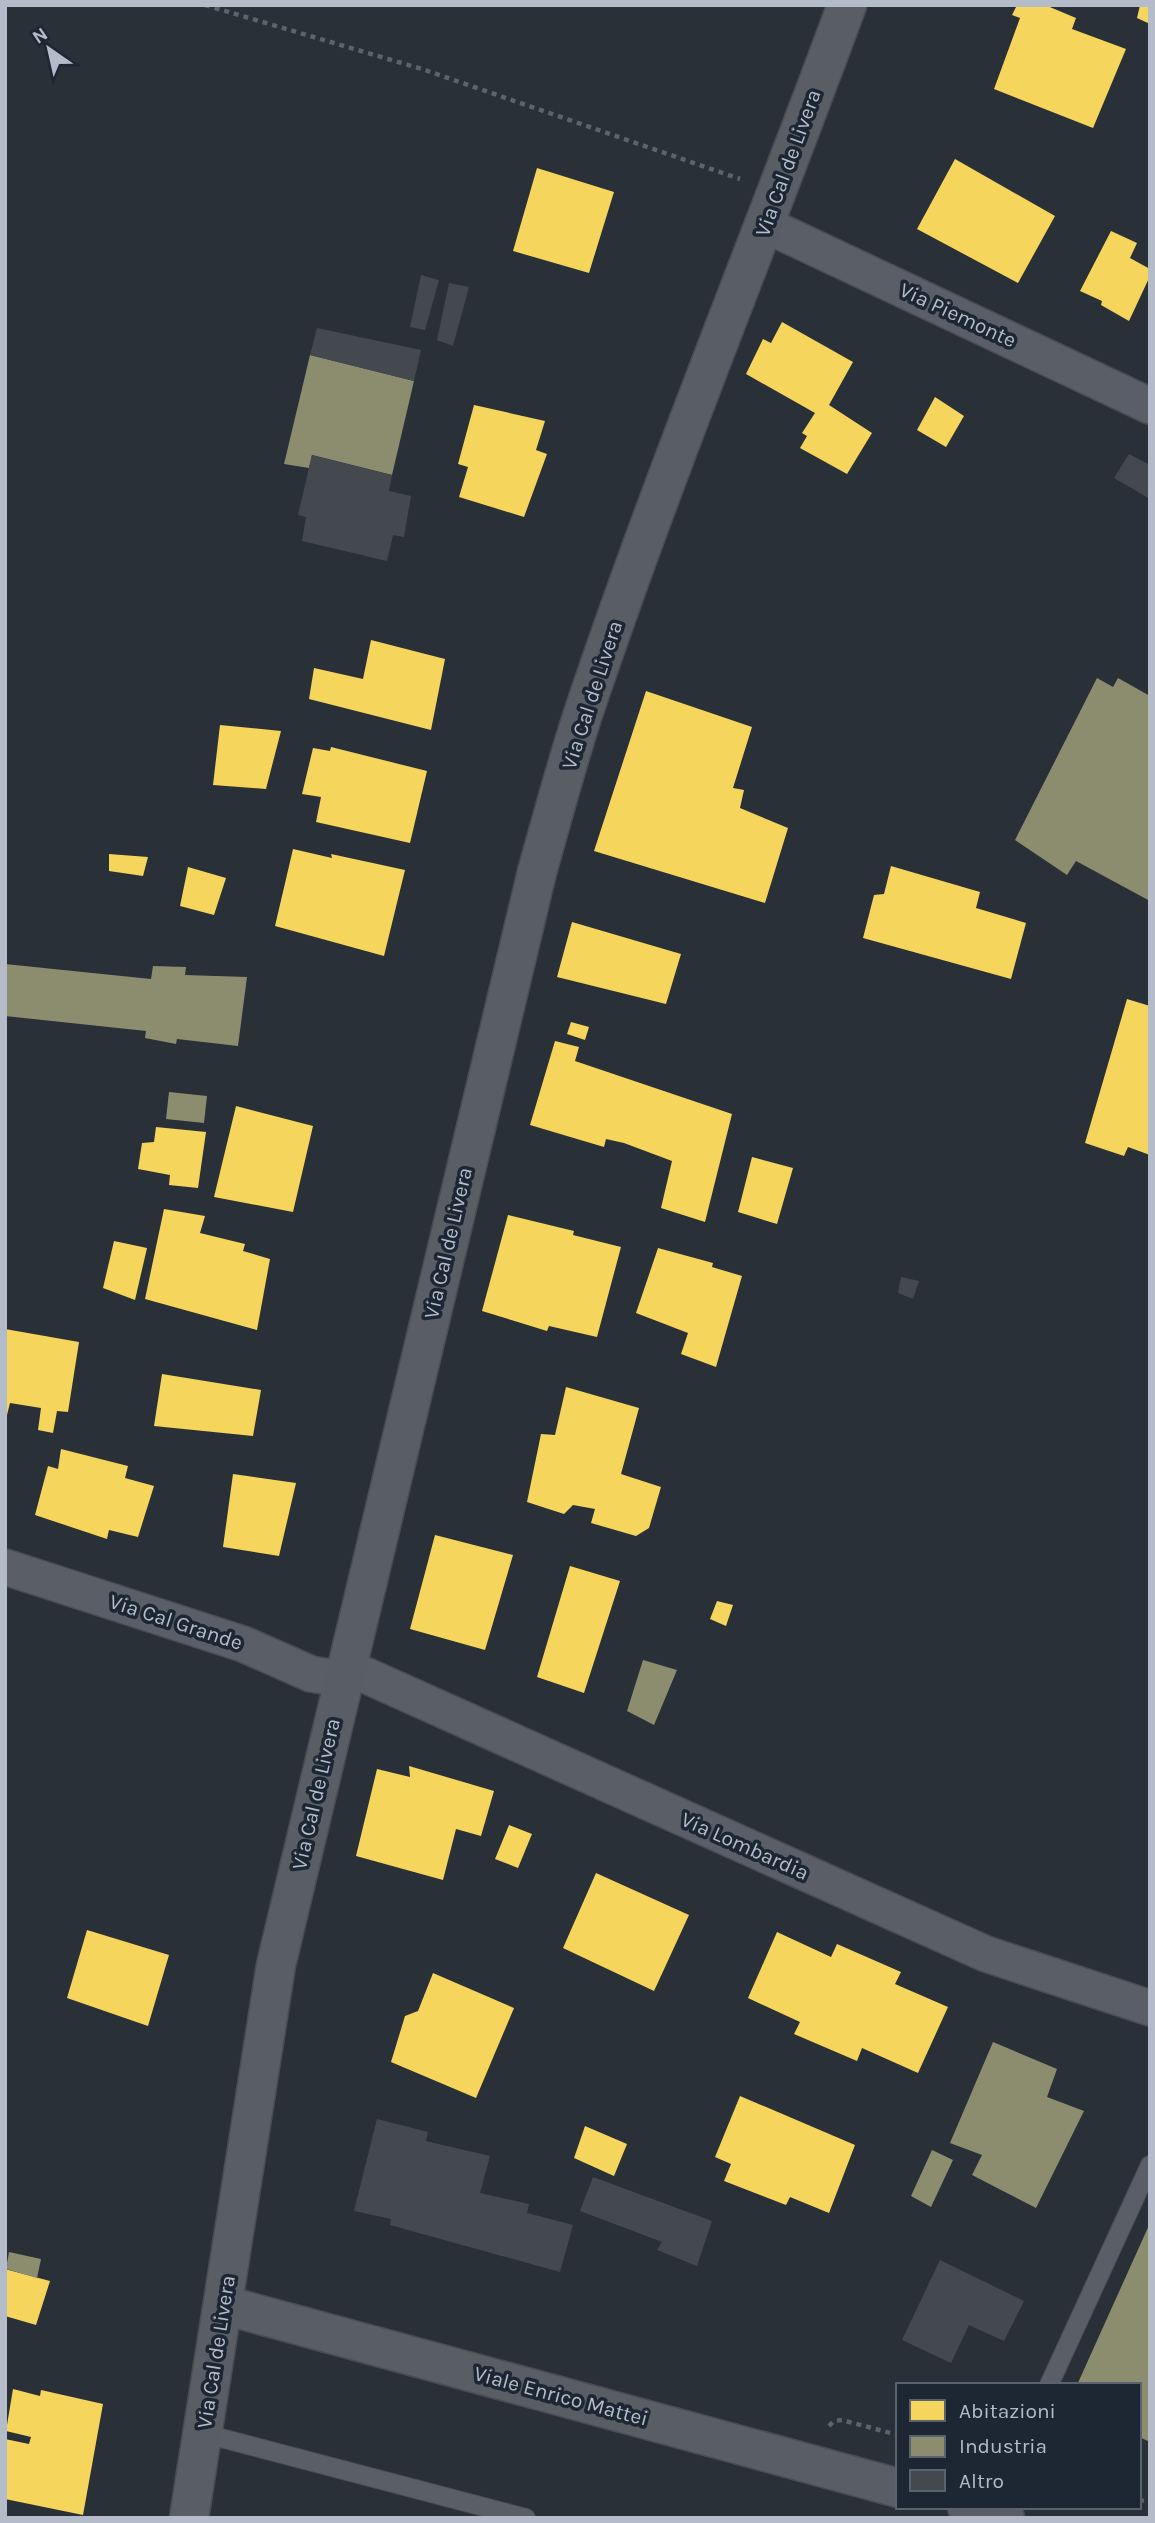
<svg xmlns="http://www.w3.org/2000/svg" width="1155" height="2523" font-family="Karla,sans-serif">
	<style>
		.homes { fill: #f6d55c }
		.industry { fill: #8c8c6e }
		.building { fill: #444950 }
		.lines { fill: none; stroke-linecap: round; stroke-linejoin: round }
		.lane-casing { stroke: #484c53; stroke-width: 20 }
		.street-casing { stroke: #484c53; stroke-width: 38 }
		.secondary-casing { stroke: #484c53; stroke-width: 41 }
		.path { stroke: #5d636a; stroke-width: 4.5; stroke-dasharray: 5 5; stroke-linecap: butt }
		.lane { stroke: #5a5e66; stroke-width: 18 }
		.street { stroke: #5a5e66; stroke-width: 35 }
		.secondary { stroke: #595d64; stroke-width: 38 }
		.labels { text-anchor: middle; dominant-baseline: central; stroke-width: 7; stroke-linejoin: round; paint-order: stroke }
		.street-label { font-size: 21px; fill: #b4bcc9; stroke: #1d2633 }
	</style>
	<rect width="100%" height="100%" fill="#2a3038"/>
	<path class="homes" d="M1017 5H1045L1076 18 1072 29 1126 49 1093 128 994 89 1020 18 1012 15Z
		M1140 5 1150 7V24L1137 18Z
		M955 159 1055 216 1018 283 917 229Z
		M537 168 614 192 589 273 513 251Z
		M1111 231 1137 243 1130 258 1150 269V276L1129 321 1101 305 1102 301 1080 291Z
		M782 322 853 362 829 405 872 433 847 474 800 448 807 436 802 433 815 413 746 374 763 339 771 343Z
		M935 397 964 416 946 447 917 430Z
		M474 405 545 421 536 450 547 454 524 517 459 497 468 467 458 464Z
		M371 640 445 659 431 730 309 699 314 668 363 679Z
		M646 691 752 727 733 788 744 790 740 808 788 828 765 903 594 851Z
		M220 725 281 731 266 789 213 785Z
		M331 747 427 771 410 843 316 822 321 797 302 794 313 748 330 751Z
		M293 849 332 858 331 854 405 870 384 956 275 926Z
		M109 854 148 857 143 876 109 871Z
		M891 866 980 892 976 908 1026 923 1011 979 863 938 874 895 884 894Z
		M188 867 226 878 214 915 180 906Z
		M572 922 681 954 666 1004 557 977Z
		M1127 999 1150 1006V1155L1128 1147 1124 1156 1085 1143Z
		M571 1022 589 1027 585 1040 567 1034Z
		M555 1041 579 1047 575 1061 732 1114 705 1222 661 1208 672 1161 624 1143 606 1139 604 1147 530 1125Z
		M236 1106 313 1126 293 1212 214 1197Z
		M156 1127 206 1132 198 1188 169 1185 170 1175 138 1169 142 1143 154 1142Z
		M752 1157 793 1168 777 1224 738 1212Z
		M164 1209 205 1216 200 1233 245 1244 243 1251 270 1259 257 1330 145 1299Z
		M508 1215 574 1231 573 1235 621 1247 597 1337 549 1326 547 1331 482 1311Z
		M114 1241 147 1248 135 1300 103 1288Z
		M658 1248 713 1263 712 1267 742 1276 716 1367 681 1354 688 1333 636 1313Z
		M5 1329 79 1342 68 1412 57 1411 53 1433 38 1430 41 1408 10 1403 5 1423Z
		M162 1374 261 1390 253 1436 154 1426Z
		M566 1387 639 1408 621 1474 661 1487 649 1528 636 1536 591 1523 595 1509 573 1505 564 1514 527 1502 541 1434 555 1435Z
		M61 1449 128 1466 125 1478 154 1486 138 1537 109 1530 107 1539 35 1515 48 1466 58 1469Z
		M233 1474 296 1483 279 1556 223 1547Z
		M435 1535 513 1555 485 1650 410 1629Z
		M570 1566 620 1581 584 1693 537 1677Z
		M717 1601 733 1605 726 1626 710 1619Z
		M409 1766 494 1791 481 1836 456 1829 443 1880 356 1856 377 1769 410 1777Z
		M509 1825 532 1834 518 1868 495 1859Z
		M596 1873 689 1915 654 1991 563 1948Z
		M87 1930 169 1955 148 2026 67 1998Z
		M777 1932 831 1957 837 1944 901 1972 895 1984 948 2007 918 2073 862 2048 857 2061 794 2034 800 2022 748 1998Z
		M433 1973 514 2008 476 2098 391 2062 405 2016 418 2011Z
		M740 2096 855 2145 829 2213 790 2197 786 2205 724 2181 731 2164 715 2157Z
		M585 2126 627 2144 614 2176 574 2158Z
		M5 2269 50 2281 36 2325 5 2316Z
		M13 2389 40 2396 41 2390 103 2404 83 2515 5 2499V2439L29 2444 31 2437 6 2431Z"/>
	<path class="industry" d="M310 355 414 381 392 475 312 455 309 468 284 464Z
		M1097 678 1113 687 1118 678 1150 696V901L1076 861 1067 875 1015 840Z
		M5 964 151 979 153 966 186 967 185 975 247 977 238 1046 177 1039 176 1044 145 1038 146 1031 5 1016Z
		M169 1092 207 1096 204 1123 166 1119Z
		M643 1660 677 1670 654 1725 627 1711Z
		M993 2042 1057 2069 1047 2097 1084 2111 1036 2208 972 2175 982 2155 950 2143Z
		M932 2150 953 2160 931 2207 911 2196Z
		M1150 2223V2442L1139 2437V2385H1077Z
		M9 2252 41 2259 37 2278 6 2269Z"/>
	<path class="building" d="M421 275 439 280 425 330 410 327Z
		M449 283 469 287 453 346 437 340Z
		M317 328 421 350 414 381 310 355Z
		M1129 454 1150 465V499L1114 478Z
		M312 455 392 475 389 491 411 496 404 537 393 535 387 561 302 541 306 517 298 515Z
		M901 1277 919 1281 913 1299 898 1293Z
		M377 2119 428 2132 426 2141 490 2156 480 2193 529 2204 527 2213 573 2225 560 2272 390 2225 391 2219 354 2211Z
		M593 2177 712 2221 697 2266 657 2250 662 2242 580 2211Z
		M940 2260 1024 2301 1004 2341 969 2325 951 2363 902 2340Z"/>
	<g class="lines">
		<g class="lane-casing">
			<path id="lane" d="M1049 2385 1150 2165
				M202 2433 526 2518"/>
		</g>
		<g class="street-casing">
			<path id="street" d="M766 225 1150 406
				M5 1567 243 1644 311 1674 329 1677 344 1673 365 1675 986 1954 1150 2008"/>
		</g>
		<g class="secondary-casing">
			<path id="secondary" d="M224 2305 898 2488
				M967 2507 1005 2518
				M189 2518 276 1965 537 872C552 819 566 766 583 714 663 475 760 242 847 5"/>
		</g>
		<path class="path" d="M205 5 422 69 740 179
			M829 2426 834 2421 842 2420 898 2435
			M1139 2500 1150 2502"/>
		<use href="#lane" class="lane"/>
		<use href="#street" class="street"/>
		<use href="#secondary" class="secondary"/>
	</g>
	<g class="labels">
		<g class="street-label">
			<text transform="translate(788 163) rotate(-70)">Via Cal de Livera</text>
			<text transform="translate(958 315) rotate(25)">Via Piemonte</text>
			<text transform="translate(592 695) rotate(-72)">Via Cal de Livera</text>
			<text transform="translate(448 1243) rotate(-77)">Via Cal de Livera</text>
			<text transform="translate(176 1622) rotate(18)">Via Cal Grande</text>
			<text transform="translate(316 1794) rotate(-77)">Via Cal de Livera</text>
			<text transform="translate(745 1846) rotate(24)">Via Lombardia</text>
			<text transform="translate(216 2352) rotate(-81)">Via Cal de Livera</text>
			<text transform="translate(561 2396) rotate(15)">Viale Enrico Mattei</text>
		</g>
	</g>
	<rect width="1155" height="2523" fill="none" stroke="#b4bcc9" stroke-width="14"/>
	<rect x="896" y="2383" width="245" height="126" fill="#1d2633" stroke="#59626f" stroke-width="2"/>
	<rect x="910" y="2400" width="35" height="21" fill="#f6d55c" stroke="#59626f" stroke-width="2"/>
	<text x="959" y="2418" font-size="21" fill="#b4bcc9">Abitazioni</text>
	<rect x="910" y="2436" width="35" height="21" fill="#8c8c6e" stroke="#59626f" stroke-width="2"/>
	<text x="959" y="2453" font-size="21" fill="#b4bcc9">Industria</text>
	<rect x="910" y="2470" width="35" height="21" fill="#444950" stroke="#59626f" stroke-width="2"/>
	<text x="959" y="2488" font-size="21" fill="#b4bcc9">Altro</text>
	<g transform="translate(49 49) rotate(326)" stroke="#1d2633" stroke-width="5" paint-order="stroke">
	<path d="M0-5L12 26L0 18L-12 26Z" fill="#b4bcc9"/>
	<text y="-10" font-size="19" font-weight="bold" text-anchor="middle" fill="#b4bcc9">N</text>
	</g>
</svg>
